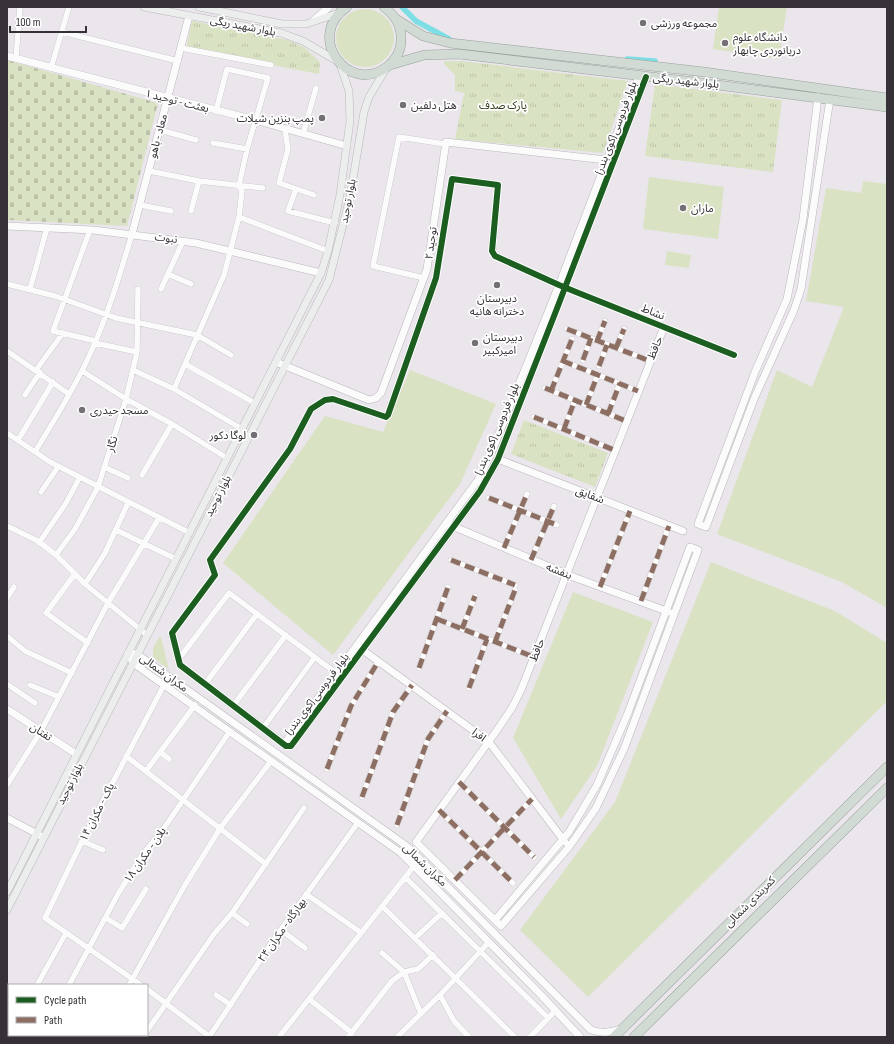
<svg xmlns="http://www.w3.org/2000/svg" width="894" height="1044" font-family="'Sofia Sans Condensed','Noto Sans Arabic',sans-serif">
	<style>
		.grass { fill: #dae2c4 }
		.cemetery { fill: url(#cemetery-stones) }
		.park { fill: url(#park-tufts) }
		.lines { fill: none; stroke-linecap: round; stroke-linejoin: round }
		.canal { stroke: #7ddee6; stroke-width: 5.5 }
		.minor-casing { stroke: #bab7bb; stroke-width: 6 }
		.tertiary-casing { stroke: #bab7bb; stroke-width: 8 }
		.secondary-casing { stroke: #bab7bb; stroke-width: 8 }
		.trunk-casing { stroke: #98a09a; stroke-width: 10 }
		.minor { stroke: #fcfbfc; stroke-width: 5.5 }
		.tertiary { stroke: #fcfbfc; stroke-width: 7 }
		.secondary { stroke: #eceeed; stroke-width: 7 }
		.trunk { stroke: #d2dad4; stroke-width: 9 }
		.quiet { stroke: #8d6e63; stroke-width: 5; stroke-dasharray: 10 5; stroke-linecap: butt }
		.cycleway-casing { stroke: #fff; stroke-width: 8 }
		.cycleway { stroke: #1b5e20; stroke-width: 6 }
		.poi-dot { fill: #747076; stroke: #fff; stroke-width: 1.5 }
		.labels { text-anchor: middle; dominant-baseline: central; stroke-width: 3.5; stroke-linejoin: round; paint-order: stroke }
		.poi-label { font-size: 11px; fill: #353136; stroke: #fff; text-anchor: start }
		.street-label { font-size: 11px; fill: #353136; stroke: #fff }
		.park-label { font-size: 11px; fill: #323c17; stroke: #fff }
	</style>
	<defs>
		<pattern id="cemetery-stones" width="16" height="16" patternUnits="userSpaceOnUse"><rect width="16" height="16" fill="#dae2c4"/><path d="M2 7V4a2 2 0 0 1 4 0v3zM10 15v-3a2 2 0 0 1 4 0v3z" fill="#bcc2a9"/></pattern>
		<pattern id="park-tufts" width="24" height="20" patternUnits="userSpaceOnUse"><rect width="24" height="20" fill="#dae2c4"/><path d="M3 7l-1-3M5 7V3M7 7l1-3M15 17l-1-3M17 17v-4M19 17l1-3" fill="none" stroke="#bcc2a9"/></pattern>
	</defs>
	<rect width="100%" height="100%" fill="#eae6ec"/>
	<path class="grass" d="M719 7H787L779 59 713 49Z
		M336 38a29 29 0 1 1 58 0a29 29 0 1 1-58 0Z
		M649 177 724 187 718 239 643 229Z
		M863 181 887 184V608L842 582 717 534 777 370 812 387 844 307 806 301 826 188 861 193Z
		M667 251 691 255 689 268 665 265Z
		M410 370 496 404 460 484 333 655 223 563 325 416 383 432Z
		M711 562 835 611 887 643V701L588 997 520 930 615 802Z
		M573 592 653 622 597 766 561 819 513 738Z
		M159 637H161L169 670 153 657V649Z"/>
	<path class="cemetery" d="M7 60 158 103 127 226 7 220Z"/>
	<path class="park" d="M192 21 288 40 304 47 320 62 319 74 186 49Z
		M444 61H461L628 81 603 153 455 139 464 93 455 91V75L444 64Z
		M655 84 782 100 773 172 645 156Z
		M524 420 608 453 595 487 511 454Z"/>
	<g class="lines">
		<path class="canal" d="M402 7 416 21 449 39
			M627 59 655 61"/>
		<g class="minor-casing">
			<path id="minor" d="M62 32 178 61
				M181 48 271 65
				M16 58 20 7
				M51 68 69 7
				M160 130 196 140
				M285 130 288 149 279 183 314 195
				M303 134 316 88
				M213 143 247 149
				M149 171 199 181 263 188
				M296 189 288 211 335 223
				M140 205 171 211
				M191 211 199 181
				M239 217 328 251
				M90 230 53 331 96 341
				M168 274 191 284
				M424 278 373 266 399 137 445 144
				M7 284 55 296 116 318 197 335 231 355
				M565 287 734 355
				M30 289 47 228
				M161 289 183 241
				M567 329 650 361
				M597 341 605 321
				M95 343 137 352
				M616 348 624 329
				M7 351 69 394
				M583 360 591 338
				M563 361 638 391
				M185 364 255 403
				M599 366 607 345
				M36 370 63 333
				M133 370 174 389 242 429
				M82 371 126 399 172 424 227 458
				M545 388 626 421
				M174 389 224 275 239 217 242 191 239 186 247 149 268 78 227 69 216 111
				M551 391 572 339
				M25 395 40 372
				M586 405 598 374
				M608 414 620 383
				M534 417 614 450
				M564 429 575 400
				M7 433 50 462 190 533
				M18 440 53 382
				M35 452C54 420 75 388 90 354 108 315 120 274 132 234
				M104 467 128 478
				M142 475 172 424
				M41 492 58 467
				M489 498 557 525
				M7 526 38 541 56 555 85 584 147 635
				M116 530 176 559
				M39 543 66 503 80 477
				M504 548 527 494
				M56 555 75 529 98 487 126 399 137 352 138 289
				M451 560 515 585
				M531 560 554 506
				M74 575 46 613 88 643
				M85 584 105 553 128 503
				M600 587 630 511
				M7 598 14 587
				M641 601 669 526
				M437 619 534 657
				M462 629 475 596
				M7 636 25 651 72 673
				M495 642 515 590
				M178 660 229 593 336 673
				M419 668 448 587
				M7 684 35 703
				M205 684 257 614
				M30 685 59 697
				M469 688 487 639
				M233 706 286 635
				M263 728 315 657
				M285 743 180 665 171 635 215 575 210 560 290 449 311 409 325 400 333 399 386 417 388 415 436 278 452 179 498 185 493 253 495 256 559 285
				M160 752 169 759
				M126 756 266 864
				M327 769 351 706 378 662
				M146 771 195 705
				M459 782 534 857
				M7 785 41 731 108 603 159 518
				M362 797 393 712 412 685
				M439 810 513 883
				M397 825 428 739 447 711
				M82 841 103 850
				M405 877 548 1018
				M455 880 532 799
				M306 894 360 932
				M382 906 515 1037
				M232 913 247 924
				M106 918 122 928 146 889
				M281 930 305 948
				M415 938 442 913
				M382 953 404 972 421 1014
				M37 985 66 933
				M69 985 118 894 143 854 162 831 230 731
				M129 985 185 885 221 827 271 761
				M141 985 45 918 82 841 164 685
				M147 989 210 1037
				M216 995 231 1005
				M440 995 454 1021 469 1037
				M309 999 352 1033
				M7 1004 9 1006
				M147 1031 214 934 232 913 304 808
				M44 1035 46 1037
				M97 1037 98 1035
				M143 1037 144 1035
				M209 1037 274 939 357 824
				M279 1037 414 866
				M348 1037 392 981 404 972 418 969 433 955
				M397 1037 440 995 489 942
				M530 1037 556 1010"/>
		</g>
		<g class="tertiary-casing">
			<path id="tertiary" d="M314 20 329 7
				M7 56 255 120 347 146
				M639 76 559 285 490 456 478 480 285 743 286 746H291L480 491 498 459 646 77
				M818 97 803 219 787 299 755 372 698 524 706 527 754 399 794 310 801 289 830 99
				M7 226 93 230 196 243 321 273
				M132 234 189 16
				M276 362 369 400 376 398 381 393 427 269 446 142 606 160
				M498 459 683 531
				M450 525 576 578 669 612
				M360 648 489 742 565 842
				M7 709 76 754
				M7 818 43 837
				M495 920 569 832 597 785 628 713 690 547 698 550 624 749 596 808 569 847 501 926 416 842 495 733 512 708 521 690 664 327
				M580 1037 542 996 401 853 133 663 128 653 137 654 408 847 591 1030C603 1034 610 1032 621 1029"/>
		</g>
		<g class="secondary-casing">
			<path id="secondary" d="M144 7 281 33 303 41 337 61
				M199 7 282 24H306L339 13
				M7 892 321 273 328 251 340 195 350 121 349 91 340 64
				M7 910 329 280 350 197 364 112 369 97 387 67"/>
		</g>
		<g class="trunk-casing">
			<path id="trunk" d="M347 7C305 35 347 96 387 67 395 61 401 51 401 41 402 27 395 15 384 7
				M396 19 423 36 450 43 704 72 887 98
				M390 65 424 55 459 54 702 83 887 107
				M614 1037 887 767
				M634 1037 887 788"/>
		</g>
		<use href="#minor" class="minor"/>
		<use href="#tertiary" class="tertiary"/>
		<use href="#secondary" class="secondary"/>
		<use href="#trunk" class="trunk"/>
		<path class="quiet" d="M567 329 650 361
			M597 341 605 321
			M616 348 624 329
			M583 360 591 338
			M563 361 638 391
			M599 366 607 345
			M545 388 626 421
			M551 391 572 339
			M586 405 598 374
			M608 414 620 383
			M534 417 614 450
			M564 429 575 400
			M489 498 557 525
			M504 548 527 494
			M451 560 515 585
			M531 560 554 506
			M600 587 630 511
			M641 601 669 526
			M437 619 534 657
			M462 629 475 596
			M495 642 515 590
			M419 668 448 587
			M469 688 487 639
			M327 769 351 706 378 662
			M459 782 534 857
			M362 797 393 712 412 685
			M439 810 513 883
			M397 825 428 739 447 711
			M455 880 532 799"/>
		<g class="cycleway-casing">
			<path id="cycleway" d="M646 77C616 155 586 233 556 311L498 459 480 491 291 746H286L180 665 172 633 215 575 210 560 290 449 311 409 325 400 333 399 386 417 388 415 436 278 452 179 498 185 492 251 495 256 559 285 576 292 734 355"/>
		</g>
		<use href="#cycleway" class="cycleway"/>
	</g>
	<g class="poi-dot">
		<circle cx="643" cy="23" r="4"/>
		<circle cx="725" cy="43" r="4"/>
		<circle cx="403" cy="105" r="4"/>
		<circle cx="322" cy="118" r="4"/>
		<circle cx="683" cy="208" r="4"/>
		<circle cx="497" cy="285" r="4"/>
		<circle cx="475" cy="343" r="4"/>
		<circle cx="82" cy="410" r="4"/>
		<circle cx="254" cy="435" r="4"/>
	</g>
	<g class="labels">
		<g class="poi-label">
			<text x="651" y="23">مجموعه ورزشی</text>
			<text x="733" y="37">دانشگاه علوم<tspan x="733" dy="13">دریانوردی چابهار</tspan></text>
			<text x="411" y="105">هتل دلفین</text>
			<text x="314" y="118" text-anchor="end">پمپ بنزین شیلات</text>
			<text x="691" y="208">ماران</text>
			<text x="497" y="298" text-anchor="middle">دبیرستان<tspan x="497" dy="13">دخترانه هانیه</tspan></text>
			<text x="483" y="337">دبیرستان<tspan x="483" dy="13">امیرکبیر</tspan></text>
			<text x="90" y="410">مسجد حیدری</text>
			<text x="246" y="435" text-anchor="end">لوگا دکور</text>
		</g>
		<g class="street-label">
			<text transform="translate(243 26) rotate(11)">بلوار شهید ریگی</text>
			<text transform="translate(686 81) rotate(6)">بلوار شهید ریگی</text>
			<text transform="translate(177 101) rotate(14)">بعثت - توحید ۱</text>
			<text transform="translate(616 128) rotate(-69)">بلوار فردوسی (کوی بندر)</text>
			<text transform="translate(158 136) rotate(-75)">معاد - باهو</text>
			<text transform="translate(348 201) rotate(-79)">بلوار توحید</text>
			<text transform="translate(166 238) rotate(8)">نبوت</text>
			<text transform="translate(431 243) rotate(-82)">توحید ۲</text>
			<text transform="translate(653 312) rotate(22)">نشاط</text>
			<text transform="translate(655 348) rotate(-68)">حافظ</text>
			<text transform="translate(497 429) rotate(-67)">بلوار فردوسی (کوی بندر)</text>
			<text transform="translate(112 444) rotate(-73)">نگار</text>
			<text transform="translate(590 495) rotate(21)">شقایق</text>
			<text transform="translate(218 496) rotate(-63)">بلوار توحید</text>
			<text transform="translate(559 571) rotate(22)">بنفشه</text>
			<text transform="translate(537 650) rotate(-69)">حافظ</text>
			<text transform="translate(164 673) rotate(36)">مکران شمالی</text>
			<text transform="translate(317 694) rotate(-53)">بلوار فردوسی (کوی بندر)</text>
			<text transform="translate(41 732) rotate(33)">تفتان</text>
			<text transform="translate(479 735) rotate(37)">افرا</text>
			<text transform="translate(70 784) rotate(-63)">بلوار توحید</text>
			<text transform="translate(97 812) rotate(-63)">پاک - مکران ۱۴</text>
			<text transform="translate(145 855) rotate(-55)">پلان - مکران ۱۸</text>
			<text transform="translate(425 865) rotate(44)">مکران شمالی</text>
			<text transform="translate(750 902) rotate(-45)">کمربندی شمالی</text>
			<text transform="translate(282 930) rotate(-55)">بهارگاه - مکران ۲۴</text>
		</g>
		<g class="park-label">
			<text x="503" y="105">پارک صدف</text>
		</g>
	</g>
	<rect width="894" height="1044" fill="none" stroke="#353136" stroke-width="16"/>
	<rect x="8" y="984" width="140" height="52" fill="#ffffff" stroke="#aeadaf"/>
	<rect x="16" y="997" width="20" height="6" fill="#1b5e20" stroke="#aeadaf"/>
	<text x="44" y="1004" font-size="12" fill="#353136">Cycle path</text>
	<rect x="16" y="1017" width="20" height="6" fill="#8d6e63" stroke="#aeadaf"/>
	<text x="44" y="1024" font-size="12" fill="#353136">Path</text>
	<path d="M10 26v6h76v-6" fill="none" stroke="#353136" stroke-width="2"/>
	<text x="16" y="26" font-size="12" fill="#353136" stroke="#ffffff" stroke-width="3" paint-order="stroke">100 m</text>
</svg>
